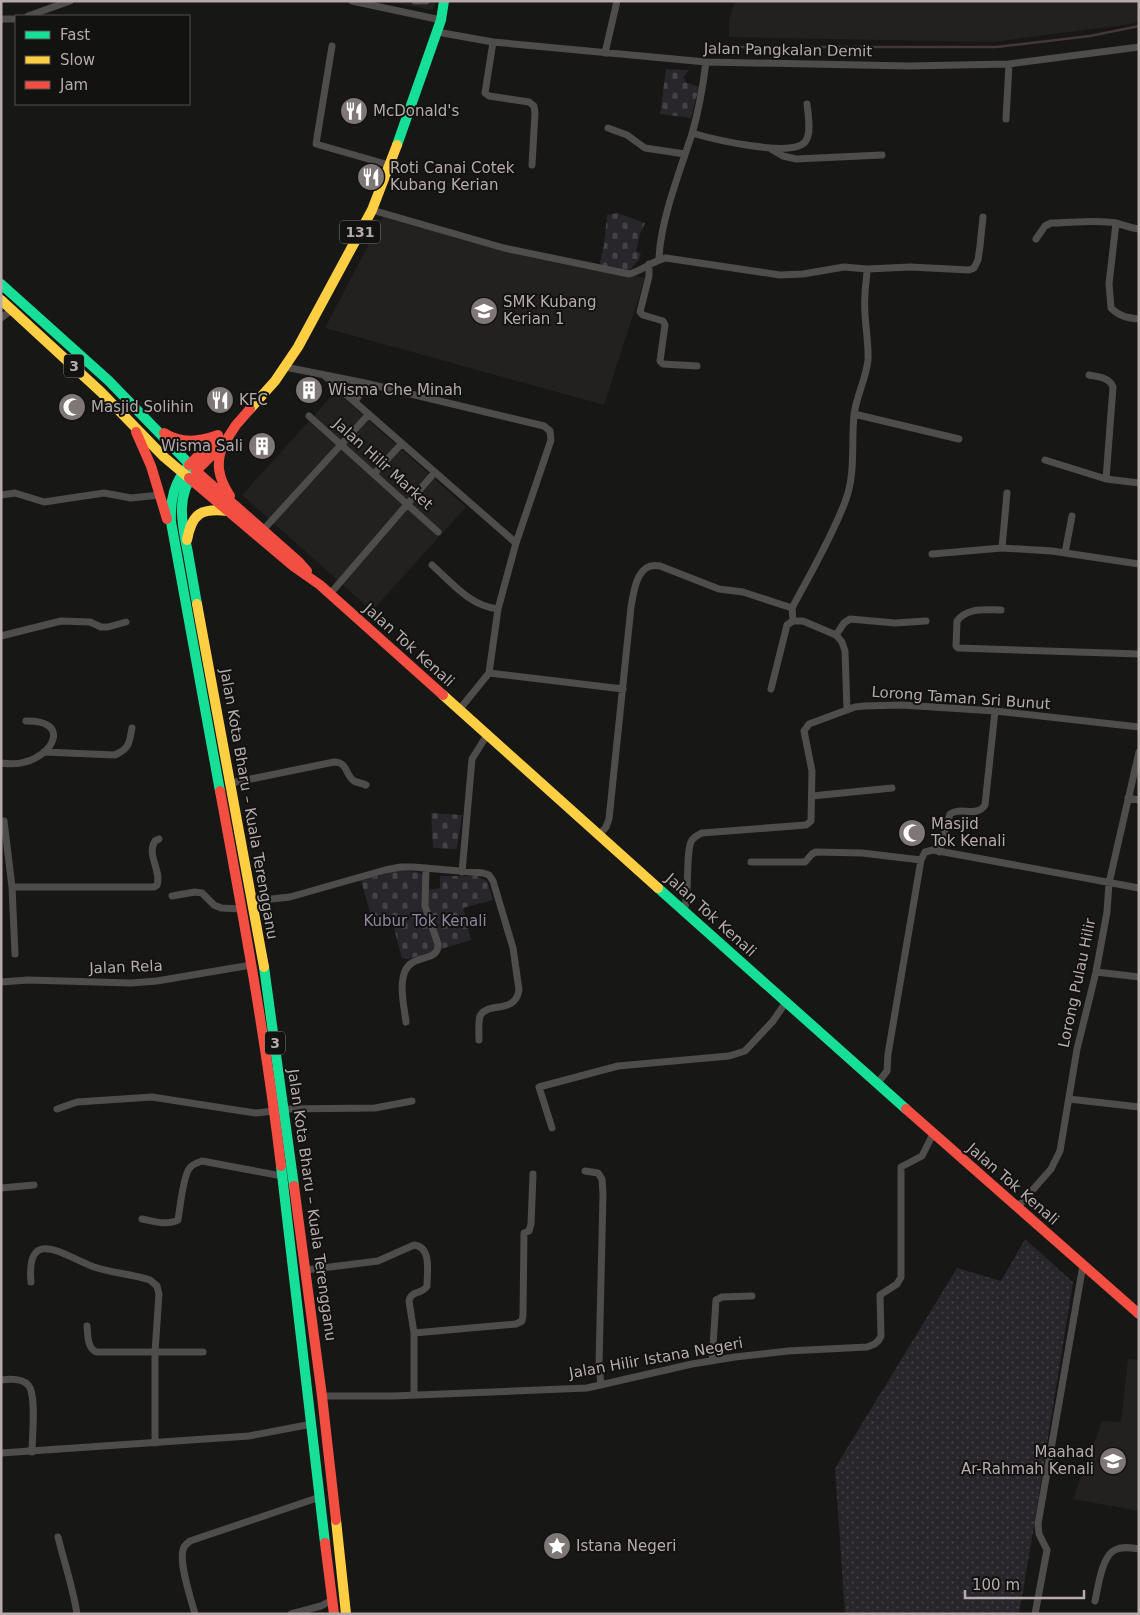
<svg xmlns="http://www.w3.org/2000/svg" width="1140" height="1615" font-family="'DejaVu Sans',sans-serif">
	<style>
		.built { fill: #222120 }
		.grass { fill: url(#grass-dots) }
		.cemetery { fill: url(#cemetery-stones) }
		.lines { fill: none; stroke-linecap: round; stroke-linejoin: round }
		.stream { stroke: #443739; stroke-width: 2.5 }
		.street { stroke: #4f4c4c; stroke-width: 7 }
		.fast { stroke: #16e098; stroke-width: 10 }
		.slow { stroke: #ffcf43; stroke-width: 10 }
		.jam { stroke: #f24e42; stroke-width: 10 }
		.labels { text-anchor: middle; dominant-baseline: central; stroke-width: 4; stroke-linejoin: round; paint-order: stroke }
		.shield { fill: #121211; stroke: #857d7c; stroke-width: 1 }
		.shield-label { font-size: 14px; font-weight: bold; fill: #b6abaa }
		.street-label { font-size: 15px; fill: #b6abaa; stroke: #121211 }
		.poi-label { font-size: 15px; fill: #b6abaa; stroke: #121211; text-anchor: start }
		.park-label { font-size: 15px; fill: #90839e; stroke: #121211 }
	</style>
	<defs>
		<pattern id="grass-dots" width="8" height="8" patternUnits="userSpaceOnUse" patternTransform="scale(1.25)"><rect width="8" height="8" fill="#28252b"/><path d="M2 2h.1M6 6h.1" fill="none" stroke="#454247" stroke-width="1.8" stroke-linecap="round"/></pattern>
		<pattern id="cemetery-stones" width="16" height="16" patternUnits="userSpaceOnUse" patternTransform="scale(1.25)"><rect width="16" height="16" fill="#28252b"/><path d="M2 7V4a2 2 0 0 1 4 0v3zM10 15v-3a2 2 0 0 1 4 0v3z" fill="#454247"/></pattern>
	</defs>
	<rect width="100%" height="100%" fill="#171716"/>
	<path class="built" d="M384 1H436L433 10Z
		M735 1H1139V21L1130 24 993 42 729 37V19Z
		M384 215 504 251 645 278 604 405 325 328Z
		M336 391 466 507 372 611 242 495Z
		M1128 1359 1139 1360V1511L1073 1499 1102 1421 1121 1422Z"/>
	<path class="grass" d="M1025 1239 1073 1282 1032 1538 1019 1614H845L835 1468 957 1268 1001 1281Z"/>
	<path class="cemetery" d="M666 69 689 70 683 78 685 79V82L699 87 691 118 660 114Z
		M617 213 645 223 640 234 636 251 641 253 638 261 628 272 599 267 604 245 607 215Z
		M431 813 462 815 457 849 433 848Z
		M400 870 418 872 423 875 427 890 440 888V876H477L487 881 493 900 463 908 471 940 408 959 402 958 392 921 372 920 361 880Z"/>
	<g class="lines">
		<path class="stream" d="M732 47H996L1090 36 1139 26"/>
		<path class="street" d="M352 1 441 20
			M415 1H426
			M28 16 70 1
			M1 19H16
			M437 32 493 42 706 62 909 66 1009 64 1139 47
			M493 42 485 93 489 96 529 102 534 106 535 113 532 165
			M332 46 316 144 389 165
			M605 53 617 1
			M1006 119 1009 64
			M608 128 627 135 645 148 685 154
			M692 133C712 139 792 158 805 142 812 134 808 114 807 104
			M771 149 783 156 796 159 882 155
			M372 210 504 248 629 274C642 271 652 261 666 258L780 275 803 274 844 267 867 269 910 267 969 270 974 268 978 260 980 246 983 217
			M1116 223 1109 284 1111 308C1119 316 1127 318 1139 319
			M1036 239 1045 226 1051 223C1070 223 1097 219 1116 223 1124 225 1130 228 1139 229
			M659 259C660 222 680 170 692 134 699 110 703 86 706 62
			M649 264V276L640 312 643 315 663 321 665 325 660 361 663 364 697 366
			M1 318 13 309
			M285 367 365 383 544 426 550 431 551 440 516 543 498 609 489 673 459 710
			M1089 375C1098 377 1109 377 1113 387L1106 479
			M325 376 516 543
			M355 401 361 393 365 383
			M854 414 959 439
			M309 416 438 532
			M1045 460 1106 479 1139 483
			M374 474 402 443
			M1 495 15 493 44 502 104 493 131 498 160 495
			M263 530 369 414
			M1002 548 1007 493
			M1065 553 1072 516
			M932 554 1002 548 1052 551 1139 564
			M432 565C452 583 470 606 498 609
			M330 594 435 472
			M1001 610C986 610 967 607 957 621L956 646 958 648 1139 654
			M793 621 792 608C810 574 831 539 845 502 856 474 851 445 854 415 856 397 866 379 868 360 869 339 863 317 865 295 865 286 867 279 867 269
			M836 635 844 623 850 619 895 623 926 621
			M1 636 61 621 90 622 101 627H108L126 622
			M489 673 623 689
			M771 689 787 625 793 621H803L836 635 842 642 845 651 847 710
			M44 752 115 755C130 748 129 743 132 728
			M1 763C8 764 19 764 25 762 55 754 70 720 26 721
			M231 783 334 762C348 762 345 775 354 781 358 783 362 783 366 785
			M812 796 892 788
			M1128 798 1139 800
			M4 821 12 887 15 954
			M599 835 606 827 609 819 631 607C634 590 637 561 660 566L719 589 743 592 792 608
			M939 852 950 814C961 806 977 818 985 805L995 711
			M751 862H805L812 854 816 852 862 853 921 860
			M462 872 472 759 487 735
			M12 887H154L157 885C162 871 146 855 155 841L159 839
			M172 896 195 892 202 893 214 905 221 908 242 909
			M253 901 290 897 385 870 401 867H413L483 873 489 875 493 881 513 948 519 990C515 1015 487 1001 480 1016 478 1023 479 1033 479 1040
			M684 911C690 894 685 850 692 840 695 836 698 835 702 833L806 825 811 821 812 771 804 731 809 724 855 707 864 706 902 705 995 711 1139 727
			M1096 972 1139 977
			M1 982 28 980 131 983 157 981 251 965
			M406 1022C404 1006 399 986 405 971 413 953 439 963 438 944L425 906 426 868
			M877 1084 887 1071 888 1054 921 860 925 852 933 850 1139 888
			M1069 1099 1139 1107
			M57 1109 77 1102 152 1097 242 1111 256 1113 274 1111
			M284 1109 375 1108 412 1101
			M552 1128 539 1087 618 1066 729 1056 745 1051 773 1021 786 1002
			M585 1171 598 1173 602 1179 603 1194 599 1365 601 1385
			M1 1188 34 1185
			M1017 1208 1051 1169 1060 1151 1077 1049 1096 972 1107 912 1109 883 1139 752
			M142 1219C153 1221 167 1226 178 1220 180 1208 183 1177 189 1169 192 1164 197 1163 202 1161L282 1176
			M306 1270 378 1261 414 1245C432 1247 427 1272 427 1286 422 1295 411 1290 409 1301L414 1333V1395
			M31 1282C26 1225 64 1256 94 1267 112 1273 132 1274 150 1280L157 1286 159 1294 155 1352V1443
			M87 1326C88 1335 87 1347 96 1352H203
			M414 1333 516 1324 522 1321 523 1315 524 1233 529 1231 531 1224 533 1174
			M712 1361 716 1300 722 1297 752 1296
			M1 1380C9 1379 22 1378 28 1385 37 1394 32 1438 32 1452
			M322 1396H393L587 1388 692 1364 735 1357 788 1351 867 1347C874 1345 878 1343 881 1336L880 1295 897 1284 901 1277V1167L922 1156 933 1134
			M1 1453 249 1436 312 1424
			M58 1537C64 1562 73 1587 77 1614
			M1095 1601C1098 1588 1102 1555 1115 1550 1122 1546 1131 1548 1139 1549
			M195 1614C191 1599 179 1564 183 1550 184 1545 187 1544 190 1541L320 1497
			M291 1614 321 1606 332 1600
			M1035 1614 1047 1550 1039 1534 1038 1524 1083 1265"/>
		<path class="fast" d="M397 145 441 20 444 1
			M1 284 109 381 196 471C175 495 182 524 188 553 191 570 194 587 197 604
			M189 465C174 483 170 499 171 522L220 791
			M658 888 906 1109
			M264 967 294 1186
			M281 1166 325 1543"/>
		<path class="slow" d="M1 300 101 392 164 457 189 478
			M250 409 275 381 298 347 372 210 397 145
			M187 540C192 513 201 508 228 511
			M197 604 264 967
			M443 695 658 888
			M336 1520 346 1614"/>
		<path class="jam" d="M250 409 236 425 225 442 196 471 299 562 307 571
			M136 432 151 466 167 519
			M164 433C182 444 199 442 218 435
			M223 445C215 464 219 479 230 496
			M189 465 218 436
			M189 478 293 566 320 585 443 695
			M220 791C243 915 266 1040 281 1166
			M906 1109 1139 1314
			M294 1186 322 1396 336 1520
			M325 1543 334 1614"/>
	</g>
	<defs>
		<g id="restaurant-disc" transform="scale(1.4375)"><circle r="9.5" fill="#7e7776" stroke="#121211"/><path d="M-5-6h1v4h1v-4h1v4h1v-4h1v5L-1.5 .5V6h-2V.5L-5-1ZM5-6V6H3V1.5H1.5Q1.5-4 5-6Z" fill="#fff"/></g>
		<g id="school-disc" transform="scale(1.4375)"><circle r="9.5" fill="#7e7776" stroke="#121211"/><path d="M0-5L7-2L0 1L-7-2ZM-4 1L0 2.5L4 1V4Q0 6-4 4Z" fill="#fff"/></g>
		<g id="building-disc" transform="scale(1.4375)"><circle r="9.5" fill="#7e7776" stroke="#121211"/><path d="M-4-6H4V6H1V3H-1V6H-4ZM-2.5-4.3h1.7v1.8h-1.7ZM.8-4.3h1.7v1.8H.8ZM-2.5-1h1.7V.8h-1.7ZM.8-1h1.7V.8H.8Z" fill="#fff"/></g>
		<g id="mosque-disc" transform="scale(1.4375)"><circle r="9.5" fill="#7e7776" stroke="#121211"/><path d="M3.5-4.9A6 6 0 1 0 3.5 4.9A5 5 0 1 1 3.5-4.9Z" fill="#fff"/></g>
		<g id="sight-disc" transform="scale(1.4375)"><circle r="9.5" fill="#7e7776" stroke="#121211"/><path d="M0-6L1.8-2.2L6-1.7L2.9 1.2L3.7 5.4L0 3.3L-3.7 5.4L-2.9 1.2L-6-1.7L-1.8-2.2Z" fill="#fff"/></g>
	</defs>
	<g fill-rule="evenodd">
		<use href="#restaurant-disc" x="354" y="111"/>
		<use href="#restaurant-disc" x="371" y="177"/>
		<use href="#school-disc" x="484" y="311"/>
		<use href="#building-disc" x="309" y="390"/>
		<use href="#restaurant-disc" x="220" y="400"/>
		<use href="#mosque-disc" x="72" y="407"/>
		<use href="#building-disc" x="262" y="446"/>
		<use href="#mosque-disc" x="912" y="833"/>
		<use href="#school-disc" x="1113" y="1461"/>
		<use href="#sight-disc" x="557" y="1546"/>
	</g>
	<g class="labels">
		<g class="shield">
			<rect x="340" y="220.5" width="40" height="23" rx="4"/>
			<rect x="64" y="354.5" width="20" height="23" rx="4"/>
			<rect x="265" y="1031.5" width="20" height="23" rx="4"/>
		</g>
		<g class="shield-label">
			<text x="360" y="232">131</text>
			<text x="74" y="366">3</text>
			<text x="275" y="1043">3</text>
		</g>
		<g class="street-label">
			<text transform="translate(788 50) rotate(1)">Jalan Pangkalan Demit</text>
			<text transform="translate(383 464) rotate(42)">Jalan Hilir Market</text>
			<text transform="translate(409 645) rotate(42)">Jalan Tok Kenali</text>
			<text transform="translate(961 698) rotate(4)">Lorong Taman Sri Bunut</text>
			<text transform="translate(249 804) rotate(80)">Jalan Kota Bharu – Kuala Terengganu</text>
			<text transform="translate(711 915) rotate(42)">Jalan Tok Kenali</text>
			<text transform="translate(126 967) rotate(-2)">Jalan Rela</text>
			<text transform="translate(1077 983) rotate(-78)">Lorong Pulau Hilir</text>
			<text transform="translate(1013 1184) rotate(41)">Jalan Tok Kenali</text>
			<text transform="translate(312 1205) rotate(82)">Jalan Kota Bharu – Kuala Terengganu</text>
			<text transform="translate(656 1358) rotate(-10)">Jalan Hilir Istana Negeri</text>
		</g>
		<g class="poi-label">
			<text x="373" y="111">McDonald's</text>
			<text x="390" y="168">Roti Canai Cotek<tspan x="390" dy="17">Kubang Kerian</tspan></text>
			<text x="503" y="302">SMK Kubang<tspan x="503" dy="17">Kerian 1</tspan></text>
			<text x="328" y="390">Wisma Che Minah</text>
			<text x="239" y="400">KFC</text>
			<text x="91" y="407">Masjid Solihin</text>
			<text x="243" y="446" text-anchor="end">Wisma Sali</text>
			<text x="931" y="824">Masjid<tspan x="931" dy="17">Tok Kenali</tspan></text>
			<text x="1094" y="1452" text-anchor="end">Maahad<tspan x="1094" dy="17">Ar-Rahmah Kenali</tspan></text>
			<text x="576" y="1546">Istana Negeri</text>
		</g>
		<g class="park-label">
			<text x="425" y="921">Kubur Tok Kenali</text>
		</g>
	</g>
	<rect width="1140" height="1615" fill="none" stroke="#b6abaa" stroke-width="5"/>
	<rect x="15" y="15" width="175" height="90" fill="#121211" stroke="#544f4e"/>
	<rect x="25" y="31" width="25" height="8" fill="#16e098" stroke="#544f4e"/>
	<text x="60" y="40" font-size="15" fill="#b6abaa">Fast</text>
	<rect x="25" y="56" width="25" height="8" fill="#ffcf43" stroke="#544f4e"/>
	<text x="60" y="65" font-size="15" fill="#b6abaa">Slow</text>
	<rect x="25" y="81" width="25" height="8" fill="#f24e42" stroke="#544f4e"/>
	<text x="60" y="90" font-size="15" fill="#b6abaa">Jam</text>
	<path d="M965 1590v8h119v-8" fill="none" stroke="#b6abaa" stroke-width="2.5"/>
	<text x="972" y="1590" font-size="15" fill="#b6abaa" stroke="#121211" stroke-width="4" paint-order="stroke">100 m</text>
</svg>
